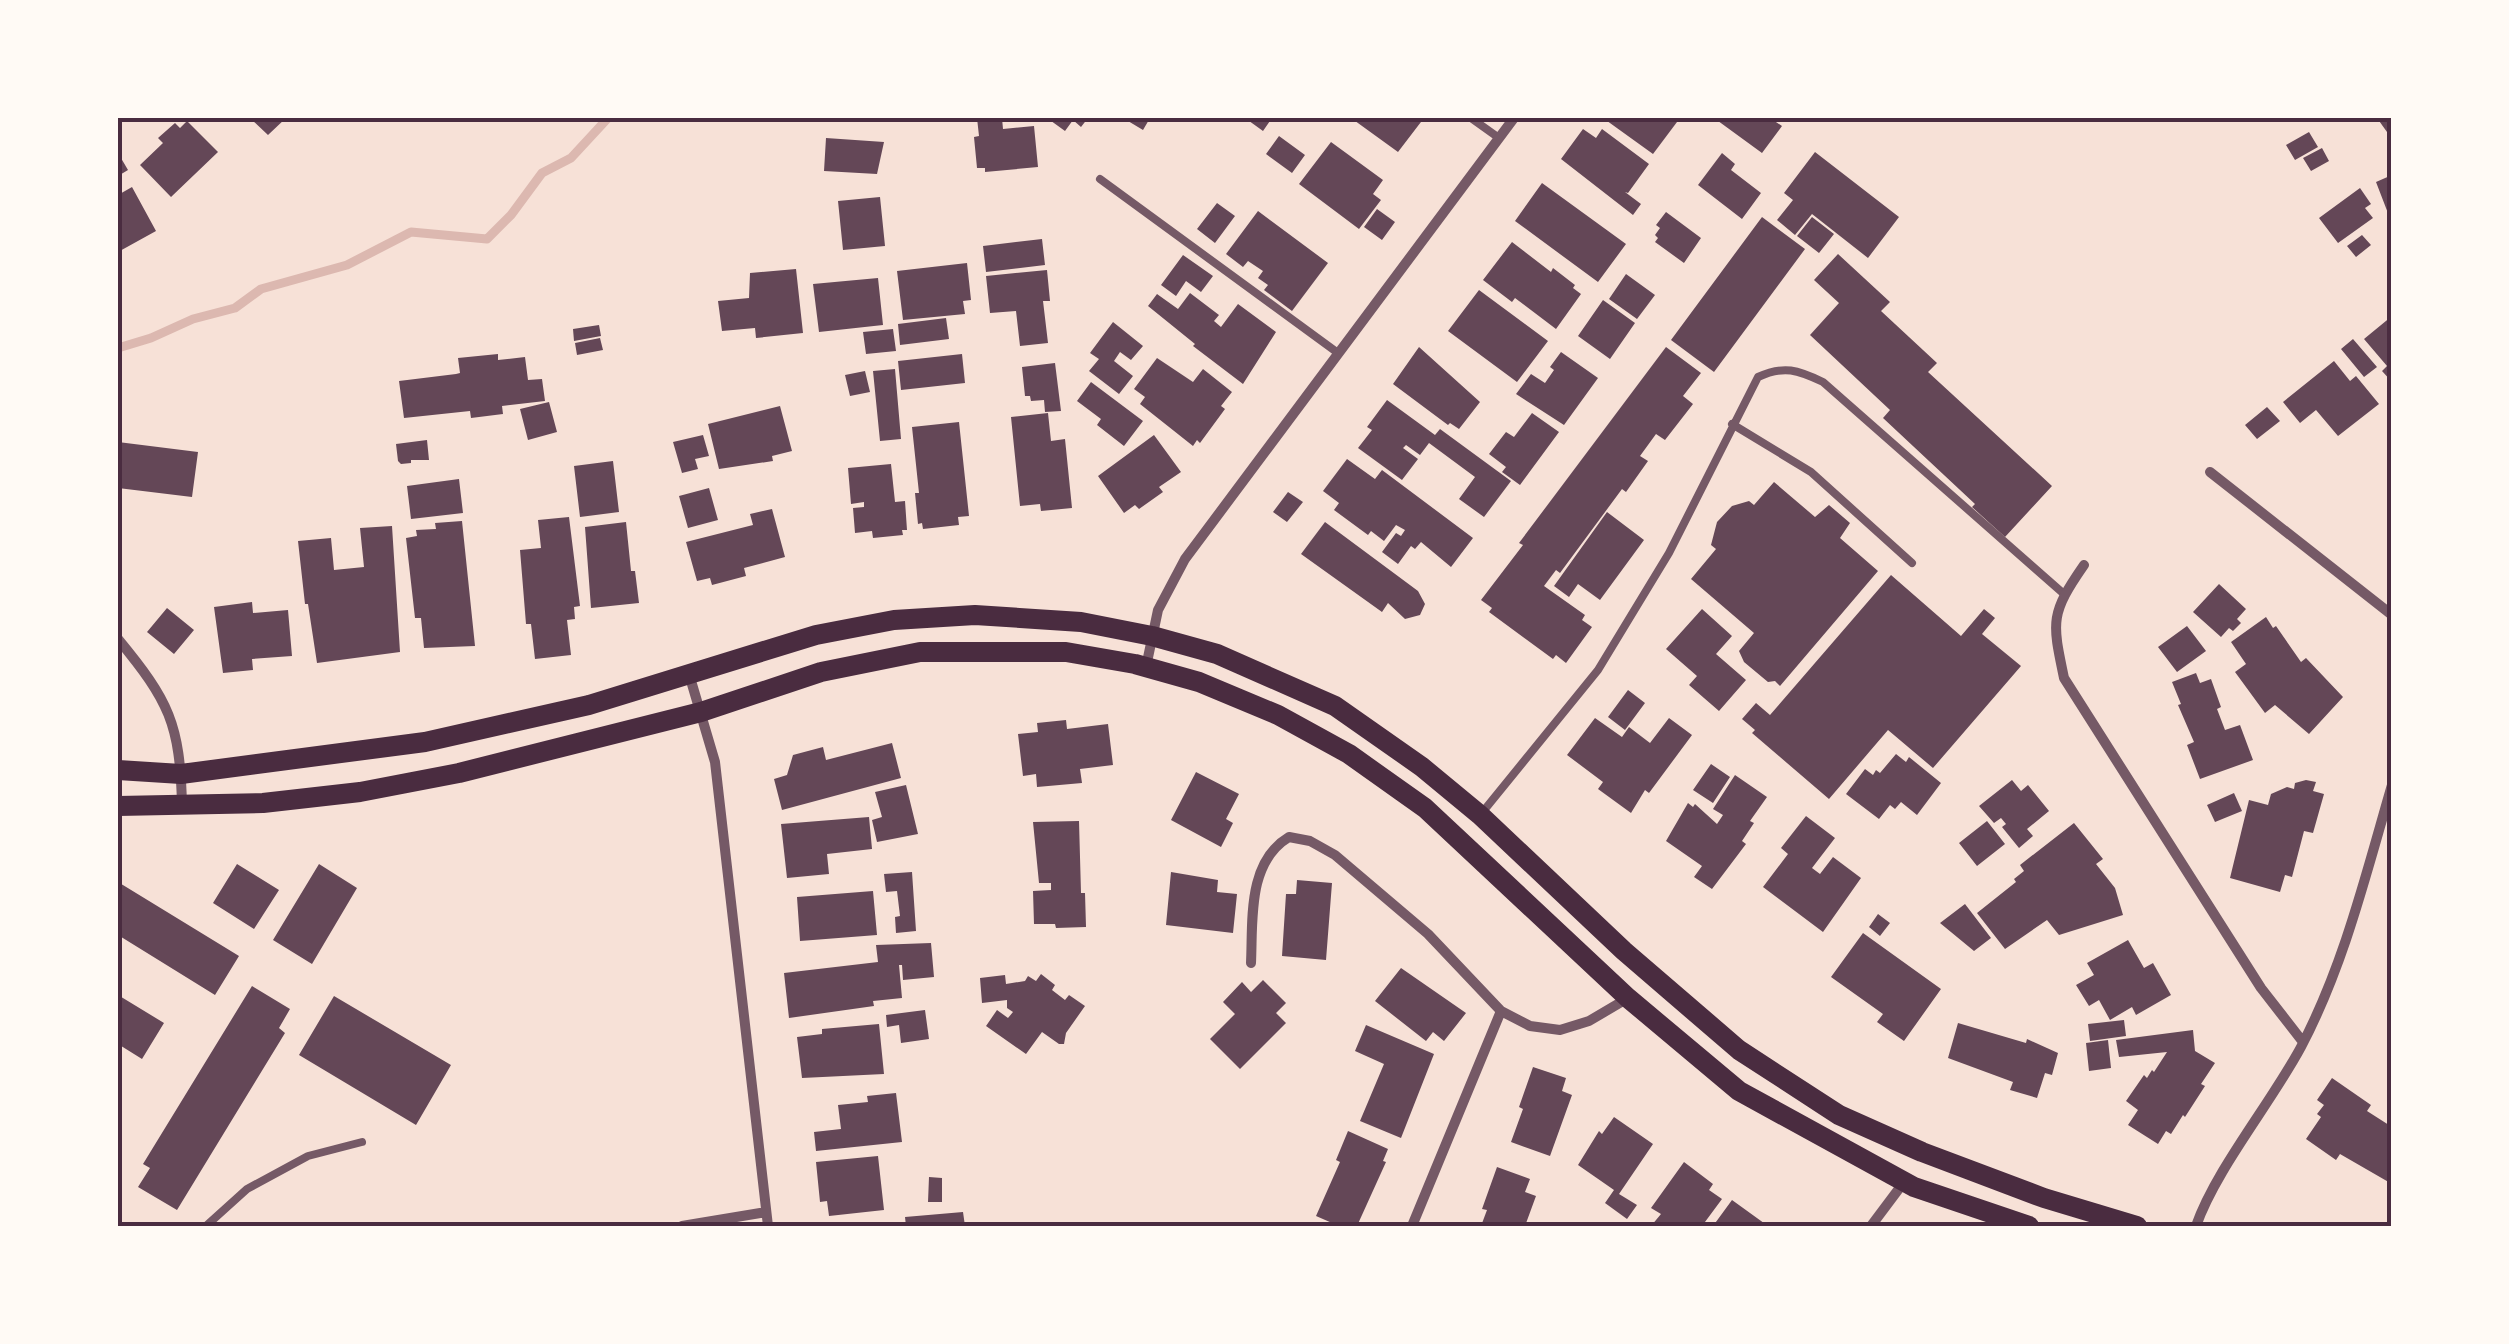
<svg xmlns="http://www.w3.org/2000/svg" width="2509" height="1344" font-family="Figtree,sans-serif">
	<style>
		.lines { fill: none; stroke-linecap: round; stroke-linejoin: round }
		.stream { stroke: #dcb8b0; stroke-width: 9 }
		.building { fill: #644757 }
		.service { stroke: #755966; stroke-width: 8 }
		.minor { stroke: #755966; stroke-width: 10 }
		.secondary { stroke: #4a2c40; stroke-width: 20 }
		.neatline { fill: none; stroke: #4a2c40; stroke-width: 4 }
	</style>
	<rect width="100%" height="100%" fill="#f7e1d7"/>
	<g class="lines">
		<path class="stream" d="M118 348 151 338 193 319 235 308 261 289 347 265 411 232 487 239 511 215 542 173 571 158 608 118"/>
	</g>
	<path class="building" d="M250 118H286L268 135Z
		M977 118H1002L1003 129 1034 126 1038 167 985 172V168H977L974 137 979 136Z
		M1047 118H1088L1081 127 1073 120 1065 131Z
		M1123 118H1150L1143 130Z
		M1245 118H1272L1263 131Z
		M1351 118H1424L1398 152Z
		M1603 118H1680L1653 154Z
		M1714 118H1770L1782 126 1762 153Z
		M2377 118H2392V129L2387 132Z
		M187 121 218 152 171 197 140 165 163 143 158 138 175 123 180 128Z
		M1583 129 1596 138 1602 129 1649 164 1628 193 1625 192 1641 204 1633 215 1561 159Z
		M2309 132 2318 147 2295 160 2286 145Z
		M1279 136 1305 155 1292 173 1266 154Z
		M826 138 884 142 877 174 824 171Z
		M1331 142 1383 180 1373 194 1381 200 1359 229 1299 184Z
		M2322 148 2329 161 2311 171 2303 158Z
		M1815 152 1899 217 1868 258 1812 214 1795 235 1777 220 1793 200 1784 193Z
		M118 153 128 170 118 176Z
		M1722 153 1735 164 1731 170 1761 193 1742 219 1698 185Z
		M2392 175V221H2391L2376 182Z
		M1542 183 1626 244 1598 282 1515 221Z
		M132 187 156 231 118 252V195Z
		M2360 188 2371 204 2365 208 2373 218 2338 243 2319 218Z
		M880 197 885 246 843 250 838 201Z
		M1217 203 1235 216 1215 243 1197 229Z
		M1377 209 1395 222 1382 240 1364 227Z
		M1258 211 1328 263 1292 311 1264 290 1268 285 1258 278 1263 271 1248 261 1243 267 1226 254Z
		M1666 212 1701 238 1684 263 1655 242 1658 238 1655 235 1660 228 1656 225Z
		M1762 217 1805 249 1714 372 1671 340Z
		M1812 217 1834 234 1819 253 1797 236Z
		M2362 235 2371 245 2356 257 2347 246Z
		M1042 239 1045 265 986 272 983 246Z
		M1512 242 1551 272 1553 268 1575 285 1573 288 1581 294 1556 329 1515 298 1512 302 1483 280Z
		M1838 254 1890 302 1881 311 1937 363 1928 372 2052 486 2005 537 1972 507 1975 504 1883 418 1890 410 1810 335 1839 303 1814 280Z
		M1183 255 1213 276 1201 292 1186 281 1176 296 1161 285Z
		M967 263 971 300 963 301 965 314 903 320 897 271Z
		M796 269 803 333 756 338 755 328 722 331 718 301 749 298 750 273Z
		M1047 270 1050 301H1043L1048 343 1020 346 1016 311 990 313 986 276Z
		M1626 274 1655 295 1637 319 1609 299Z
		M878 278 883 325 819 332 813 284Z
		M1479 290 1548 341 1517 382 1448 331Z
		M1190 293 1219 315 1214 321 1221 327 1238 304 1276 332 1243 384 1193 346 1195 344 1148 306 1157 294 1178 309Z
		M1603 300 1635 323 1610 359 1578 336Z
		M2392 316V382L2382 371 2387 366 2364 339Z
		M946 318 949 339 900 345 898 324Z
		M1113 322 1143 346 1131 360 1120 352 1114 361 1133 376 1119 394 1089 371 1099 359 1090 353Z
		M599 325 601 336 574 341 573 329Z
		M893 329 896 351 866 354 863 332Z
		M600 338 603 350 577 355 575 343Z
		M2353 339 2377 367 2364 377 2341 349Z
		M1419 347 1480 402 1459 429 1450 423 1448 425 1393 384Z
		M1666 347 1701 373 1683 396 1693 404 1665 440 1656 434 1640 456 1648 461 1626 492 1622 489 1560 573 1556 570 1544 586 1585 615 1582 620 1592 627 1566 663 1556 655 1553 659 1489 612 1492 608 1481 600 1523 545 1519 543Z
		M1561 352 1598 378 1564 425 1516 394 1531 374 1545 383 1554 370 1550 367Z
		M498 354V360L525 357 528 380 542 379 545 401 502 406 503 414 471 418 470 411 404 418 399 381 456 374 460 373 458 358Z
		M962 354 965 383 901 390 898 361Z
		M1157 358 1193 382 1203 369 1232 392 1221 406 1225 409 1200 443 1197 440 1193 446 1140 404 1145 397 1134 389Z
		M2334 361 2350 381 2356 376 2379 404 2338 436 2316 410 2300 423 2283 402Z
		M1055 363 1061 411 1045 412 1044 400 1031 401 1030 396H1025L1022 367Z
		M895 369 901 439 880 441 873 371Z
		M865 371 870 392 850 396 845 375Z
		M1091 382 1143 421 1124 446 1097 425 1101 419 1077 401Z
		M1387 400 1435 435 1440 429 1511 481 1484 517 1459 499 1475 477 1429 443 1420 455 1406 445 1403 448 1418 459 1402 480 1358 448 1372 430 1367 427Z
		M549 402 557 432 528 440 520 409Z
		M780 406 792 451 772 456 773 461 719 469 708 424Z
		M2267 407 2280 421 2257 439 2245 425Z
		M1048 413 1051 441 1065 439 1072 508 1041 511 1040 504 1020 506 1011 417Z
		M1532 413 1559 432 1520 485 1502 472 1506 467 1489 454 1506 432 1514 437Z
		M959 422 969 516 958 517 959 525 923 529 922 523 918 524 915 493H919L912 427Z
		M703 435 709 456 695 459 698 469 682 473 673 442Z
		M1154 435 1181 472 1159 487 1163 492 1139 509 1135 505 1124 513 1098 476Z
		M427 440 429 460H411V463L401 464 398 461 396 444Z
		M118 442 198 452 192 497 118 488Z
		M1347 459 1375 479 1382 470 1473 538 1451 567 1421 542 1415 549 1411 546 1398 564 1382 552 1396 533 1401 536 1405 530 1396 525 1384 541 1371 531 1368 535 1334 510 1339 503 1323 491Z
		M613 461 619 512 580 517 574 466Z
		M891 464 895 502 905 501 907 530H902L903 535 873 538 872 531 855 533 853 508 864 507V502L851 504 848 468Z
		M459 479 463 513 411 519 407 486Z
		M1774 482 1815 517 1829 505 1850 523 1840 538 1878 571 1780 686 1775 681 1768 682 1744 662 1739 651 1754 633 1691 579 1716 549 1711 545 1717 522 1732 506 1749 501 1754 505Z
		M709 488 718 520 688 528 679 496Z
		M1288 492 1303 502 1287 522 1273 512Z
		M772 509 785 557 744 568 746 576 712 585 710 578 697 581 686 542 753 525 750 514Z
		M1607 512 1644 540 1600 600 1578 584 1569 597 1554 586Z
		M569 517 580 606 574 607 575 619 567 620 571 655 535 659 531 624H526L520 550 541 548 538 520Z
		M462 521 475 646 424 648 421 618H415L406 538 417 536 416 530 436 529 435 523Z
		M626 522 631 571H635L639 603 591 608 585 527Z
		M1325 522 1418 591 1425 604 1420 615 1405 619 1388 603 1382 612 1301 554Z
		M392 526 400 652 317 663 308 604H305L298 541 331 538 334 570 364 567 360 528Z
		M1891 575 1961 636 1984 609 1995 618 1982 634 2021 666 1933 768 1888 730 1829 799 1752 733 1755 730 1742 719 1756 703 1770 715Z
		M2219 584 2246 609 2237 619 2241 623 2233 631 2229 628 2221 637 2193 612Z
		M252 602 253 613 288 610 292 656 252 659 253 670 223 673 214 607Z
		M167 608 194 630 174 654 147 632Z
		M1702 609 1732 636 1716 654 1746 680 1719 711 1689 685 1697 676 1666 649Z
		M2266 617 2273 628 2276 626 2301 662 2306 658 2343 697 2309 734 2275 705 2265 713 2235 672 2246 664 2231 642Z
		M2187 626 2206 651 2177 672 2158 647Z
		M2196 673 2200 683 2211 679 2221 707 2217 709 2225 730 2240 725 2253 760 2200 779 2187 745 2194 742 2178 705 2181 704 2172 682Z
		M1628 690 1645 703 1625 730 1608 717Z
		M1595 718 1622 737 1629 727 1650 743 1669 718 1692 735 1649 793 1645 790 1631 813 1598 789 1603 782 1567 755Z
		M1066 720 1067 729 1108 724 1113 765 1080 769 1082 783 1037 787 1036 774 1023 776 1018 734 1038 732 1037 723Z
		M892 743 901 778 782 810 774 779 787 775 793 755 823 747 826 760Z
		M1896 754 1906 762 1909 757 1941 783 1917 815 1901 802 1895 809 1890 805 1879 819 1846 794 1865 769 1873 775 1876 770 1880 773Z
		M1711 764 1730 777 1713 803 1693 790Z
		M1196 772 1239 794 1226 819 1233 823 1221 847 1171 820Z
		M1735 775 1767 797 1750 821 1754 823 1742 841 1746 844 1712 889 1694 877 1702 866 1666 841 1688 803 1693 807 1695 804 1717 824 1723 815 1713 809Z
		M2012 780 2021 791 2028 785 2049 811 2027 829 2033 836 2019 848 2002 827 2006 824 2001 818 1994 823 1979 806Z
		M2306 780 2316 782 2313 791 2324 794 2313 833 2304 831 2292 877 2285 875 2280 892 2230 878 2249 800 2268 805 2271 794 2287 787 2294 789 2295 783Z
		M906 785 918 834 877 842 872 820 882 817 875 792Z
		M2234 793 2242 811 2215 822 2207 805Z
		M1806 816 1835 838 1812 868 1820 874 1833 857 1861 878 1823 932 1763 887 1788 854 1781 848Z
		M869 817 872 849 827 854 829 874 787 878 781 824Z
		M1079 821 1081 893H1085L1086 927 1056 928 1055 924H1034L1033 891 1051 890V883H1039L1033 822Z
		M1987 821 2005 844 1977 866 1959 843Z
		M2074 823 2103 859 2096 864 2115 888 2123 915 2059 935 2047 920 2005 949 1977 913 2016 882 2014 879 2024 871 2020 865Z
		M237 864 279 890 254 929 213 903Z
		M319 864 357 888 312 964 273 940Z
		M912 872 916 931 896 933 895 917 900 916 897 891 886 892 884 874Z
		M1171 872 1218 880 1217 892 1237 894 1233 933 1166 925Z
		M1297 880 1332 883 1326 960 1282 956 1286 894H1296Z
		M118 882 239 956 215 995 118 935Z
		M873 891 877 935 800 941 797 897Z
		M1965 904 1991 938 1974 951 1940 923Z
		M1878 914 1890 923 1880 936 1869 927Z
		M1863 933 1941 989 1904 1041 1877 1022 1883 1014 1831 977Z
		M2128 940 2144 968 2153 963 2171 995 2136 1015 2132 1007 2110 1020 2099 1000 2089 1006 2076 985 2094 975 2087 963Z
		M931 943 934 977 903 980 902 965H899L902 998 873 1001 874 1006 789 1018 784 973 878 962 876 945Z
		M1401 968 1466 1013 1444 1041 1433 1032 1426 1041 1375 1001Z
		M1041 974 1055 985 1052 990 1065 1000 1069 995 1085 1006 1066 1033 1064 1044H1059L1042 1032 1026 1054 986 1026 997 1010 1008 1018 1013 1012 1007 1008V1000L982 1003 980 978 1005 975 1006 984 1025 981 1028 976 1036 981Z
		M1263 980 1286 1003 1276 1013 1286 1023 1240 1069 1210 1039 1235 1014 1223 1002 1242 982 1251 992Z
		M252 986 290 1009 279 1028 285 1033 177 1210 138 1187 150 1168 143 1164Z
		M118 995 164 1023 142 1059 118 1044Z
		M334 996 451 1065 416 1125 299 1055Z
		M925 1010 929 1039 901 1043 899 1025 887 1027 886 1015Z
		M2124 1020 2126 1036 2090 1041 2088 1024Z
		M1958 1023 2026 1043 2027 1039 2058 1053 2052 1075 2045 1073 2037 1098 2010 1090 2013 1082 1948 1058Z
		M879 1024 884 1074 802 1078 797 1037 822 1034V1029Z
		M1366 1025 1434 1054 1401 1138 1360 1121 1384 1064 1355 1051Z
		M2193 1030 2195 1051 2215 1063 2201 1084 2205 1086 2185 1117 2183 1115 2171 1134 2166 1131 2158 1144 2128 1125 2138 1110 2126 1101 2144 1075 2147 1078 2152 1070 2154 1072 2167 1052 2119 1057 2116 1040Z
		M2108 1040 2111 1068 2089 1071 2086 1043Z
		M1533 1067 1566 1078 1562 1091 1572 1095 1550 1156 1511 1142 1523 1109 1519 1107Z
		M2332 1078 2371 1105 2367 1111 2392 1127V1184L2340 1154 2336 1160 2306 1139 2321 1117 2317 1114 2324 1105 2317 1100Z
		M896 1093 902 1142 816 1151 814 1132 841 1129 838 1105 868 1102 867 1096Z
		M1614 1117 1653 1144 1619 1194 1637 1205 1627 1219 1605 1203 1614 1190 1578 1165 1599 1131 1602 1134Z
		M1348 1131 1388 1149 1383 1161 1386 1162 1357 1226H1339L1316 1216 1340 1162 1336 1160Z
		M878 1156 884 1210 829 1216 827 1201 820 1202 816 1162Z
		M1684 1162 1713 1184 1709 1190 1722 1199 1702 1226H1651L1661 1214 1651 1208Z
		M1497 1167 1530 1179 1525 1192 1536 1196 1525 1226H1481L1487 1210 1482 1209Z
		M929 1177 942 1178V1202H928Z
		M1732 1200 1768 1226H1713Z
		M963 1212 965 1226H906L905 1217Z"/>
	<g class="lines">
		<path class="service" d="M1471 118 1499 138
			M1100 179 1338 353
			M1732 424 1811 472 1912 563
			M1481 814 1598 670 1669 553 1758 377C1784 365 1798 370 1823 382L2064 594
			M206 1226 247 1189 308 1156 362 1142"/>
		<path class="minor" d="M2210 472 2392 615
			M2084 565C2050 614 2052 621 2064 678L2261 988 2303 1042
			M118 639C169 701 180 723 182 805
			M1146 667 1158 610 1185 559 1514 118
			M689 674 715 762 768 1226
			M1251 963C1253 920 1247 862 1289 837L1310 841 1335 855 1428 934 1501 1011 1530 1026 1560 1030 1589 1021 1628 998
			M682 1226 766 1212
			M1412 1226 1501 1011
			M1871 1226 1904 1182
			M2196 1226C2216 1169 2271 1103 2301 1047 2344 965 2366 874 2392 785"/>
		<path class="secondary" d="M118 770 181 774 425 742 589 705 816 635 894 620 975 615 1081 622 1152 636 1217 654 1335 706 1422 767 1480 815 1624 951 1739 1050 1839 1115 1922 1152 2044 1198 2137 1226
			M118 806 263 803 360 792 459 773 701 712 821 672 920 652H1066L1135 664 1199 682 1278 715 1349 754 1425 808 1628 998 1739 1091 1914 1187 2029 1226"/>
	</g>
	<rect width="2509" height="1344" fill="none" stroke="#fffaf5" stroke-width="240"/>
	<rect x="120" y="120" width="2269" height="1104" class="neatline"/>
</svg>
